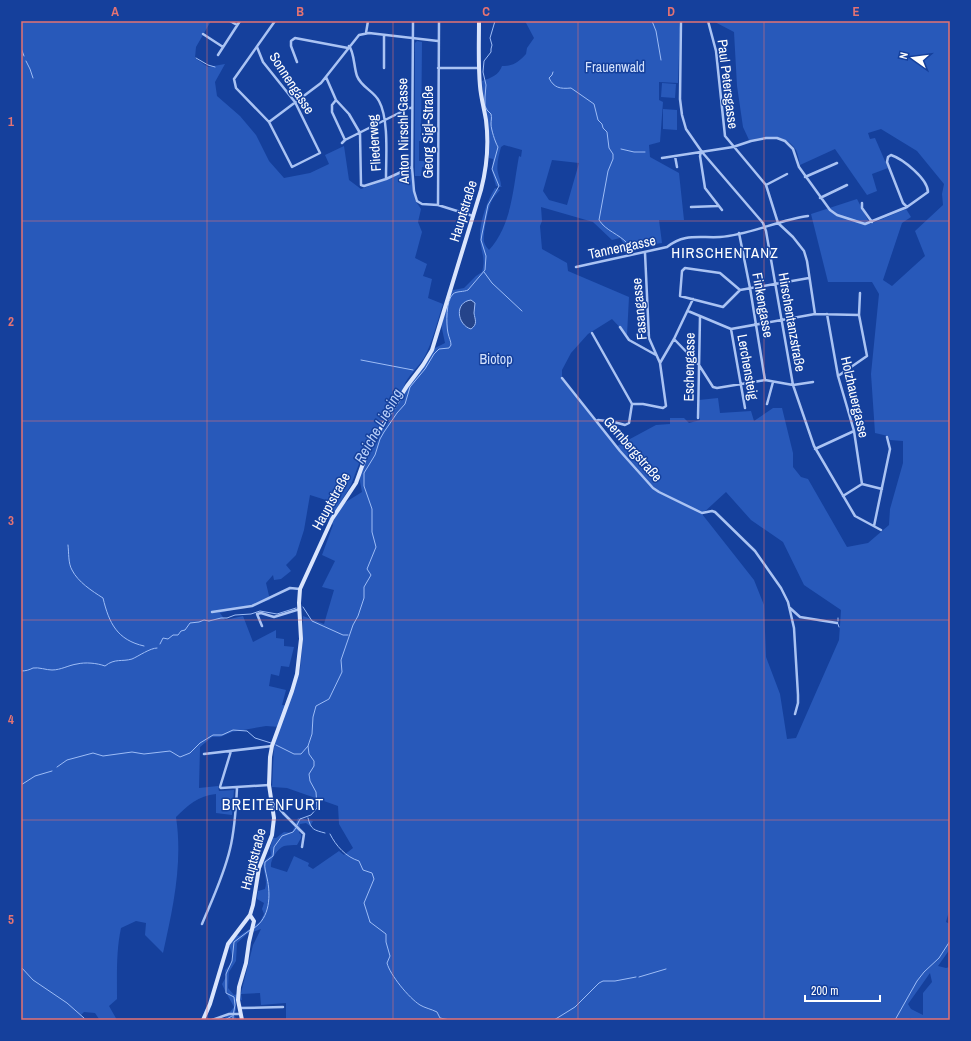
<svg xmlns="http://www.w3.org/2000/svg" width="971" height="1041" font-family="'Archivo Narrow',sans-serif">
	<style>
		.green { fill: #2859ba; fill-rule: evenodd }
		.water { fill: #25448a; stroke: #9dbcf6 }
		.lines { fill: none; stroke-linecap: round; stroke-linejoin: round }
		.stream { stroke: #9dbcf6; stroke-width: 1 }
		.street { stroke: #aac3f3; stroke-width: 2.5 }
		.secondary { stroke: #dae5fd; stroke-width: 4 }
		.grid { fill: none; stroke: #e47373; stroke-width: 1; stroke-opacity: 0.55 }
		.labels { text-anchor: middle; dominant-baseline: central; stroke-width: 3; stroke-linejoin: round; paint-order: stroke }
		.park-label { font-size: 14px; fill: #d3e1fd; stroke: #15409c }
		.street-label { font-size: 14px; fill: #fff; stroke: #15409c }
		.neighbourhood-label { font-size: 15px; letter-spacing: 1px; fill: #fff; stroke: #15409c }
		.water-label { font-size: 15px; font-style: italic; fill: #b7cef9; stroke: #15409c }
		.quarter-label { font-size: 16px; letter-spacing: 1px; fill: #fff; stroke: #15409c }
		.neatline { fill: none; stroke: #e47373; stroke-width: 1.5 }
		.grid-label { font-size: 13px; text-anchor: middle; font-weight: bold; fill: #e47373 }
	</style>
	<rect width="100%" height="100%" fill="#15409c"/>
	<path class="green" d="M21 21H211L196 47 195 58 208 67 225 64 215 82 217 96 240 116 256 135 269 161 284 178 310 173 329 164 325 155 344 146 349 180 361 189 411 170 415 200 421 209 418 222 422 232 415 258 427 264 423 276 432 279 428 298 443 304C437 322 433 341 424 358 418 368 408 375 404 386L413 379 433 349 445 343 441 324 448 291 464 288 476 276 482 272C486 257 481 253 480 239 479 223 487 201 495 188L500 190C497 193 494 197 492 200 488 209 483 233 484 242 485 245 487 248 489 250 512 225 513 188 519 156L521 157 522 150 504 145 501 147C499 155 496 165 498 173 499 178 501 181 501 186L502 187 496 186 492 171 493 159 489 158V134L483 100 482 81C491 78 499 75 502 66 512 67 520 61 526 54L527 48 534 38 525 21H679L680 28 678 83 659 82V100L663 102 660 142 649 145 650 157 679 173 684 220H659L662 243 627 248 620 238 612 240 593 222 541 207 542 221 540 226 542 249 567 263 568 271 629 297 627 335 612 319 588 334 571 353 562 370V379L617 446 656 425 670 424V418H684L689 423 700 420 699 400 718 398 720 413 751 411 754 421 773 408H782L793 453V467L801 477 808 479 847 547 868 543 889 525 890 509 903 463V441L890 440 888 436 875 433 871 374 879 294 872 282H828L811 214 857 199 870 224 906 209 911 217 902 223 883 280 892 286 925 256 915 231 943 205 942 194 944 184 917 151 881 129 868 133 870 139 875 138 888 168 872 174 877 191 867 195 835 149 800 165C799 161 798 154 796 150 785 132 766 137 749 140L743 127 737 86 734 32 713 21H950V908L946 922 950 924V949L938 966 946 968 950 967V1020H913L910 1018 909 1020H286V1003L261 1005 260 993 241 994 242 1000 236 1001V1010L234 1015 237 1020H215L222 1018H225L234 1007C230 999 225 992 222 984L226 977 225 970C235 960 233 958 229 945L236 935 239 936 260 922 264 914 262 909 264 903 257 899 258 891 265 889C268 880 263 871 263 862L271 855 270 848 273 838H276L284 832 292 833 298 818 313 821 310 826 306 823 300 824 299 833 301 834V838L297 845C293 845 288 845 284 846 277 849 270 860 271 867L287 872 294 856 309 863 308 866 313 869 339 851 344 855 353 848 339 824 338 806 287 788 272 787 274 747 280 727 266 726 232 732 220 737H212L200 747 199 788 218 786 219 791 234 790 232 815 216 813V794C198 796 188 805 176 817 183 863 173 908 163 953L145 935 146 923 136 921 121 928C116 951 117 976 117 999L109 1006 117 1020H99V1019L95 1013 84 1012 81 1015 87 1020H21ZM552 160 579 163 567 205 549 200 543 191ZM388 413 365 458 359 476 362 492 341 505 331 522 333 525 322 555 335 561 322 587 334 590 324 624 303 616V636L300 670 288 706 282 705 286 690 269 686 271 674 279 676 281 666 289 667 294 647 284 646V639L276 638V630L253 642 243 616 225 620 220 613 270 600 266 583 273 575 274 580 281 579 291 571 286 565 296 555 304 530 310 495 329 501 327 516 330 520 351 485 366 445ZM726 492 751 520 783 542 804 585 841 610 839 640 796 738 787 739 780 694 766 657 764 605 754 580 702 514ZM261 929 253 945 241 993 234 995 228 988 229 972 236 961 237 943 247 934ZM930 973 932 982 923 993V1015L911 1009 908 1004Z
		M417 41 422 42 421 141H419V161H425V167H422L421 176H415V43Z
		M662 83 676 84 675 98 661 97Z
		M663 109 677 110V130L663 129Z"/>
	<path class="water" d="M471 300 475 303C475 306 474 310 474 313 475 320 478 324 471 329 457 325 454 302 471 300Z"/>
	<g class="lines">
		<path class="stream" d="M652 21 656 31 661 60
			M21 48 24 56
			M196 58 208 65 215 67
			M26 61 30 69 33 78
			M553 72 552 75 549 78C554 88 560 89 571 88L594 104 598 120 602 124 603 128 607 132 609 148 613 154V159L608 171 599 220C606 231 619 234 627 243
			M621 149 634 152H645
			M484 272 492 283 522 311
			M361 360 413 370
			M68 545C69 553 68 563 72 570 78 582 92 591 103 598 109 623 117 640 144 646
			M303 607 312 621 343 635H348
			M838 621V618
			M838 624 839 627
			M160 644 163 638 168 639 173 635H178L181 631 185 630 190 623 199 622 204 620 209 621 221 618H227L235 615 251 614 260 611 277 614 296 608
			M21 671C26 671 29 670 33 668 39 667 46 670 52 670 61 670 69 665 77 664 85 662 97 663 105 666 115 658 122 662 132 659 139 656 150 648 157 648
			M276 745 294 754H301L308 746
			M57 767 67 760 93 753 103 756 132 752 144 754 170 751 180 757 190 753 200 743 213 735H222L233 730 247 731 255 738 271 743
			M21 785 35 776 52 771
			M308 818C311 830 314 830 325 833
			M297 825 300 819 311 815 317 808 316 792 310 781 309 774 314 766V761L309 754 308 746 312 734 313 717 316 706 329 699 342 672 341 660 353 625 358 616 364 598V587L371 575 367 569 376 547 372 532V509L364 486V473L375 455 380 439 384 432 397 413 405 404 410 387 425 369 434 354 439 349 449 348 451 345C451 341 449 338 448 333 446 324 446 300 453 294 456 291 464 292 468 290L485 270 486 256 481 240 482 234 488 205 499 186 492 169 498 147C495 142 491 129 491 124 491 120 492 118 491 114L487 110 485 106V97L486 85 483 72 484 61 491 52V49L492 45 490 38 495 21
			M330 834C336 846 346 857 359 861L363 870 372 873 374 879 364 903 370 922
			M370 922 386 934V942L390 956 387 963C390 975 409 998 420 1005 425 1008 431 1009 437 1012L440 1018 450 1020
			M254 928C270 918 271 895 267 878 266 872 264 868 265 862L273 856 274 847 282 836 293 832 296 828
			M21 967 33 980 67 1003 84 1018
			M639 977 666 969
			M225 1020 232 1016
			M233 1020V1016L235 1005 234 997 226 993V974L232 961 234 942 250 930
			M554 1020 575 1007 599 983 603 981H615L636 977
			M895 1020 917 981 924 972 939 958 950 941"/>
		<path class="street" d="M230 21 237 25
			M413 21 412 167 414 191 417 201 422 204 438 205 473 216
			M681 21 680 99 682 115 686 129 702 152 763 223 766 231 793 385 814 446 855 516 881 530
			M708 21 716 51 725 136 766 185 778 223 793 237 804 251 807 261 815 314
			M366 33 368 21
			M203 34 223 47
			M384 35V68
			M349 46C354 51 354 68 357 76 361 87 374 91 379 101 389 119 386 157 386 178
			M257 47 263 62 295 102 320 153 292 167 269 122 236 88 234 79 275 21
			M218 55 240 21
			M297 62 291 46V41L295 38 348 48
			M438 68H479
			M326 77 336 100 349 114 360 133 361 185 364 186 386 179 412 167
			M336 100 332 105V112L345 140
			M269 122 321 83 359 35 369 33 438 41
			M342 143 345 140 409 108H411
			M701 152 700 156 705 188 722 210
			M675 156 677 167
			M662 158 733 147 751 141 766 138H777L785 141 793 149 799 167 830 210 837 215 865 224 907 207 928 192C928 179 903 159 891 155L888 157 887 162 903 203 907 207
			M805 177 837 163
			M766 185 787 174
			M820 198 847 185
			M862 203V208L872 222
			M438 205 439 21
			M691 207 718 206
			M739 233 750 288 765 380
			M645 253 649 338 660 363
			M576 267 667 247C684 233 699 238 720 237 750 235 778 220 808 216
			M740 290 723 307 680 296 682 271 685 268 720 273 740 290 809 278
			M688 311 731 329 815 314 859 315
			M827 314 838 376 854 431 862 484
			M620 327 629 340 656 355
			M731 329 745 408
			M592 333 632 404
			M674 339 699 365 713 387 717 388 765 380 793 385 813 382
			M838 376 867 356 859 315 860 293
			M562 378 620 451 653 488 659 492 702 513 712 511 715 512 755 551 781 588 788 602 794 628 798 695V703L795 714
			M767 404 773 382
			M698 418 700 317
			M596 421 598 420 614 422 625 425 629 423 632 404H643L663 408 666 406 660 363 674 339 693 299
			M815 449 854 431
			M843 496 862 484 882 489
			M874 526 890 449 887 437
			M790 608 800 617 837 623
			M212 612 252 606 290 588 300 589
			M262 626 257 614 261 613 274 617 300 609
			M231 751 220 787 221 788 269 785
			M204 754 272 746
			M272 803 276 805 283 813 304 834 302 847
			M202 924C212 900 224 875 230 849 235 829 236 808 237 788
			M240 1008 283 1007
			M212 1020 229 1014H240"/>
		<path class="secondary" d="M203 1020 210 1004 228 944 250 915 253 905 259 868 272 835 274 818 269 785 270 757 272 746 292 691 297 674 301 639 299 603 300 589 332 519 356 483 369 447 407 386 423 365 432 350 481 190C487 167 489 144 486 120 484 108 481 98 480 86 478 64 479 43 479 21
			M242 1020 238 1000 239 987 246 963 249 942 254 921 250 915"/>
	</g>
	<path class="grid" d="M207 21V1020M393 21V1020M578 21V1020M764 21V1020M21 221H950M21 421H950M21 620H950M21 820H950"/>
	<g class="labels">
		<g class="park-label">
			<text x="615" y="67">Frauenwald</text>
			<text x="496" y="359">Biotop</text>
		</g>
		<g class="street-label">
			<text transform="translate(292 83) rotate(57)">Sonnengasse</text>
			<text transform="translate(728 84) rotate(83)">Paul Petersgasse</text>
			<text transform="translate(403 131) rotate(-91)">Anton Nirschl-Gasse</text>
			<text transform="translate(428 132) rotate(-90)">Georg Sigl-Straße</text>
			<text transform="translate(374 143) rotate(-94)">Fliederweg</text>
			<text transform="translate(463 211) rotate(-73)">Hauptstraße</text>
			<text transform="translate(622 247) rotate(-12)">Tannengasse</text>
			<text transform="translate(763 305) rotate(80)">Finkengasse</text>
			<text transform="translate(639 309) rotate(-95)">Fasangasse</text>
			<text transform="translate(792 322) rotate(80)">Hirschentanzstraße</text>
			<text transform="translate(689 367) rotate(-89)">Eschengasse</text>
			<text transform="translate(748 367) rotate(80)">Lerchensteig</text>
			<text transform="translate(855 397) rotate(77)">Holzhauergasse</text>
			<text transform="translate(633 449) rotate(49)">Gernbergstraße</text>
			<text transform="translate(331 501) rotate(-61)">Hauptstraße</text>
			<text transform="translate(253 859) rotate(-75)">Hauptstraße</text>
		</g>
		<g class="neighbourhood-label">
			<text x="725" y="252">HIRSCHENTANZ</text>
		</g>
		<g class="water-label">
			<text transform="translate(378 426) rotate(-61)">Reiche Liesing</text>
		</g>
		<g class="quarter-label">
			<text x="273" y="804">BREITENFURT</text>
		</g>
	</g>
	<rect width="971" height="1041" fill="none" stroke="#15409c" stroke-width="44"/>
	<g transform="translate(913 58) rotate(284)" stroke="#15409c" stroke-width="3" paint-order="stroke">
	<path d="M0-3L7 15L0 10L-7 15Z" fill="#ffffff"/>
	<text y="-6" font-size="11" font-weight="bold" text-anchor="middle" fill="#ffffff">N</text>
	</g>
	<path d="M805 995v6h75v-6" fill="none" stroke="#ffffff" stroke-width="2"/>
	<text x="811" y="995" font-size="12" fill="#ffffff" stroke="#15409c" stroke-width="3" paint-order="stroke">200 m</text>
	<rect x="22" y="22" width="927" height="997" class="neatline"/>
	<g class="grid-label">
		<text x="115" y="16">A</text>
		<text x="300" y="16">B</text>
		<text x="486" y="16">C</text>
		<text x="671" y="16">D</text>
		<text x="856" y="16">E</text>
		<text x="11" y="126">1</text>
		<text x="11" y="326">2</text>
		<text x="11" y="525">3</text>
		<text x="11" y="724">4</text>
		<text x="11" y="924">5</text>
	</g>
</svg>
